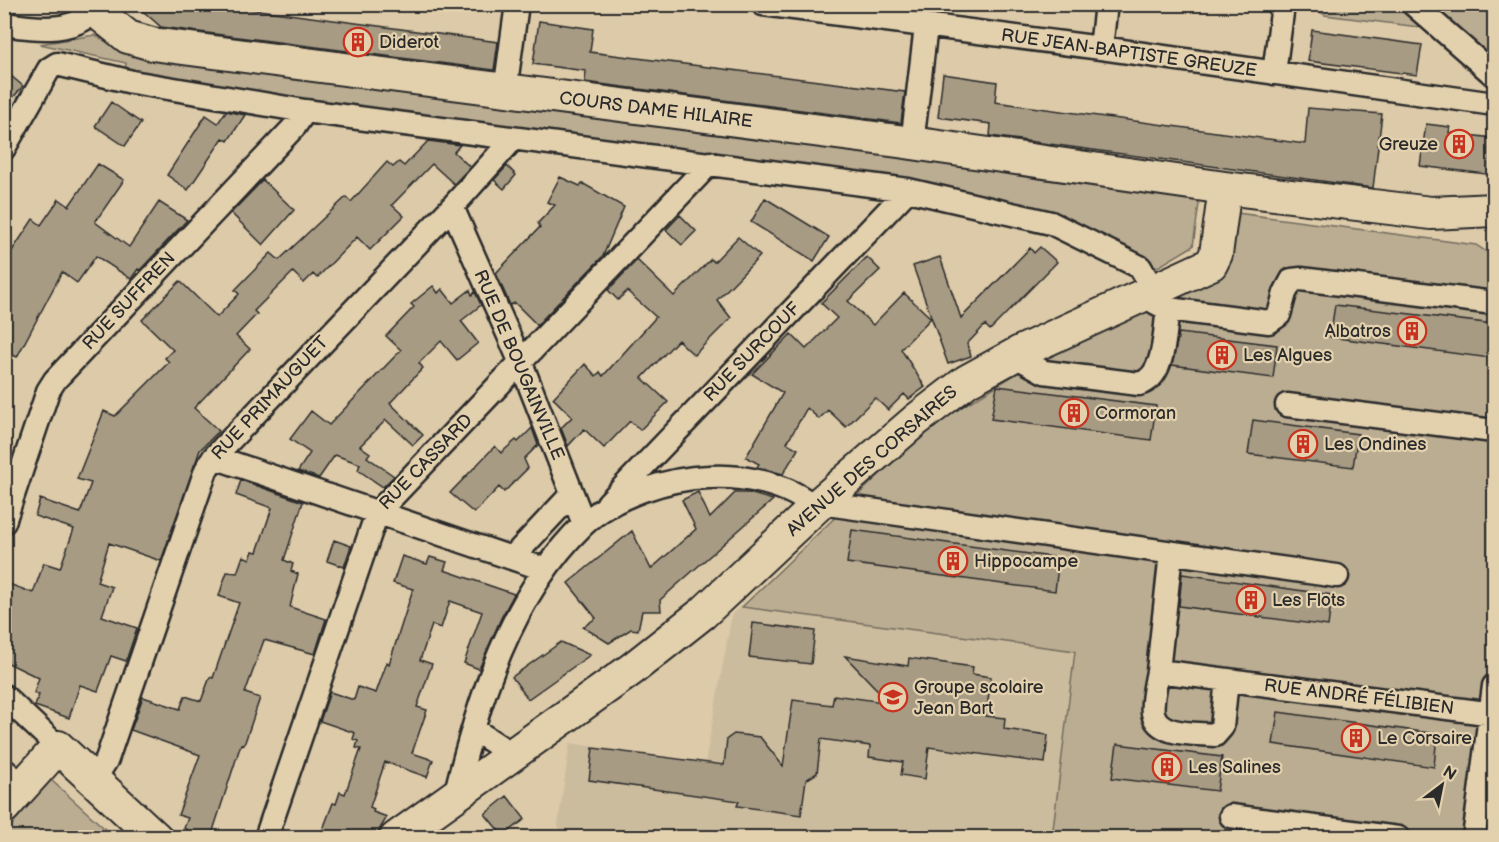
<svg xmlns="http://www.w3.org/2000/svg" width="1499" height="842" font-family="'Balsamiq Sans',sans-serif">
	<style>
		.built { fill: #ccbc9e }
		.green { fill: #bbad92; stroke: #736c5e; stroke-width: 1.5 }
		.building { fill: #a79b84; stroke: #2b2b2b; stroke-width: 1.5 }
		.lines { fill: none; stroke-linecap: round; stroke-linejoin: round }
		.street-casing { stroke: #2b2b2b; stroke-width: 27 }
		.secondary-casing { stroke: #2b2b2b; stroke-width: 36 }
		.street { stroke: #e3d1ae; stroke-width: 22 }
		.secondary { stroke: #e3d1ae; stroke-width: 32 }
		.labels { text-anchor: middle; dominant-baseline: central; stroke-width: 4.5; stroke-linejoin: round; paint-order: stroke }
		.poi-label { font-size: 18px; fill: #2b2b2b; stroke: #e3d1ae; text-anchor: start }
		.street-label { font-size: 18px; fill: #2b2b2b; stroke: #e3d1ae }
	</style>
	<rect width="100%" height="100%" fill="#dccaa9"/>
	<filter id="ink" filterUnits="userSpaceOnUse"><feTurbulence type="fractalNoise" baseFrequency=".0167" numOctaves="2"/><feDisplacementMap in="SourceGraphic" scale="12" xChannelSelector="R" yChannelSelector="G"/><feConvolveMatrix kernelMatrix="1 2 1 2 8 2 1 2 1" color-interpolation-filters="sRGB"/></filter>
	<g filter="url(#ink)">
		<path class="built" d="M742 607 1076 651 1052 837 563 838 558 825 570 743 705 763 732 614Z"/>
		<path class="green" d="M1318 5H1413L1442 30 1325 15 1320 12Z
			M1414 5H1494V74Z
			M95 35 123 51 1180 192 1193 197 1199 204 1193 246 1158 267 1045 212 178 86 125 71 126 63 40 44Z
			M1237 213 1476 245 1494 257V837H1052L1075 651 742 607 906 449 945 417 1069 342 1211 282 1219 274Z
			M50 779 114 837 5 838V833Z"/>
		<path class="building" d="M135 4H213L498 42 494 70 161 27Z
			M539 21 593 29 590 52 905 92 901 123 585 82 586 71 533 64Z
			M1312 30 1422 45 1417 75 1308 61Z
			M4 70 23 86 4 108Z
			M943 74 997 82 995 102 1305 144 1308 108 1382 114 1373 188 990 136 991 124 938 117Z
			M111 102 141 123 125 146 95 126Z
			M226 111 245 115 228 141 223 138 188 190 167 175 206 115 218 123Z
			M1426 124 1450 127 1449 133 1494 138V175L1420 166Z
			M428 141 460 145 454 152 470 167 454 184 432 164 392 205 404 216 370 250 357 237 317 278 313 274 304 283 293 272 254 311 257 314 236 336 250 349 194 408 219 431 200 450 161 561 109 543 97 582 112 587 102 616 137 628 126 661 111 656 98 691 80 685 69 718 35 706 39 695 34 693 39 678 4 661V582L33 593 44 563 60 568 74 529 35 516 40 499 80 513 91 483 77 479 104 411 115 416 169 362 165 358 173 350 142 320 180 281 217 317 239 294 235 290 271 253 279 260 346 197 351 202 387 162 393 167 399 162 404 166Z
			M98 164 124 180 95 222 129 247 159 202 187 220 140 270 138 269 131 279 96 256 77 283 62 272 17 357 4 351V263L33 219 41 225 59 199 69 206Z
			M507 166 516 175 504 189 494 180Z
			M560 177 580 186 582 183 624 207 603 256 537 325 515 303 510 305 496 273 540 227 538 223 555 205 547 202Z
			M263 180 294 210 263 245 231 213Z
			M765 198 829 237 814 261 751 222Z
			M680 215 696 231 682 245 666 230Z
			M738 237 760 256 717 300 731 318 694 355 678 340 642 378 668 402 640 430 630 421 604 448 584 429 568 446 561 428 572 417 553 398 585 364 596 376 600 372 603 376 656 317 627 291 618 300 608 290 637 260 674 296 711 259 714 262Z
			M1040 247 1057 262 990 330 985 325 967 344 971 356 948 364 913 266 940 257 961 318 1030 248 1034 253Z
			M867 257 880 270 848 301 873 325 904 293 931 318 901 349 925 387 909 399 904 394 888 410 875 398 846 427 828 410 819 419 807 408 787 443 798 449 783 474 757 467 759 464 746 457 783 393 752 374 791 334 806 349 837 318 821 303Z
			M433 286 438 293 442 289 453 303 470 290 472 295 475 292 481 305 461 321 478 343 457 360 441 341 419 363 423 368 390 403 423 435 413 445 386 420 360 446 370 453 367 457 394 476 383 487 358 470 360 464 335 455 319 478 298 471 310 453 290 439 311 411 329 425 401 350 386 336 414 307 411 304Z
			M1335 305 1494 324 1490 358 1330 337Z
			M1179 333 1277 345 1273 378 1172 365Z
			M997 386 1156 406 1151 440 991 419Z
			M1253 420 1358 434 1353 467 1248 454Z
			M532 428 538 445 524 459 528 468 504 492 499 487 474 513 450 493 495 446 501 453 516 440 518 442Z
			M241 480 303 502 284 560 293 564 291 571 298 574 290 607 326 619 315 654 264 640 245 693 260 698 244 745 241 744 211 837H187L189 831 184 828 188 818 178 815 200 755 131 730 143 697 180 709 185 696 201 701 210 677 213 678 239 603 219 596 223 583 227 572 237 573 243 556 250 559 253 551 257 552 272 508 236 495Z
			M698 492 710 518 735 493H749L773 500 660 600 661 611H642L638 630 631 629 609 643 583 627 596 618 568 583 632 531 651 569 696 529 682 500Z
			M852 530 1059 558 1055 591 847 563Z
			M334 540 351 546 344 567 327 561Z
			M402 556 427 564 430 557 447 562 444 570 514 594 501 618 479 669 464 663 482 612 450 601 441 628 432 625 420 660 432 664 417 707 427 710 412 753 433 760 427 777 385 762 370 807 374 809 373 812 387 817 375 837H320L333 803 336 804 340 792 345 794 361 749 356 748 358 741 353 739 355 733 320 721 330 692 354 700 358 687 376 693 387 662 389 664 413 589 393 583Z
			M1182 574 1332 595 1328 626 1179 606Z
			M753 623 815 631 811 664 749 657Z
			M561 642 590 655 528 699 512 677Z
			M845 656 908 666 909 658 973 667 972 674 991 677 986 716 1005 718 1004 729 1048 735 1045 763 929 747 925 779 901 775 903 762 869 757 870 746 821 739 817 773 806 780 801 815 737 806 739 801 589 780 593 748 724 765 727 739 734 734 760 737 783 766 793 700 832 705 834 695 890 703Z
			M1278 712 1437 734 1434 767 1273 744Z
			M1117 744 1222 757 1217 791 1112 778Z
			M507 796 525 819 503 836 485 814Z"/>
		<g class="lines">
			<g class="street-casing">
				<path id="street" d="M763 4 1101 48 1494 104
					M1413 4 1494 75
					M4 24C38 29 77 35 101 4
					M1101 48 1106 4
					M1274 73 1282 13 1278 4
					M505 91 517 4
					M912 144 926 26
					M4 148 49 69 57 64 132 82 305 111 908 190 1051 223 1140 267 1153 290
					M452 207 521 363 584 524
					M1148 292 1156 303 1168 309 1269 322 1279 315 1285 293 1292 280 1301 279 1494 303
					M1020 352 1026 362 1044 372 1139 384C1166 377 1164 332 1168 309
					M1287 405 1494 431
					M214 457 544 569
					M608 503 908 190
					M820 503 1337 576
					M4 522 48 391 55 380 295 126 305 111
					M1171 553 1158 671 1494 714
					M512 558 572 494
					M1158 671C1156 683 1151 702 1153 713 1158 737 1197 733 1215 735L1222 727 1227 680
					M4 696 58 747
					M473 729 513 755
					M4 770 23 786
					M94 780 107 759 206 470 214 457 452 207 513 139
					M455 796C478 701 511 595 583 525 613 496 668 478 709 477 744 475 789 484 815 508
					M1231 816 1398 838
					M266 838 377 513 710 163
					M1474 838 1494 686"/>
			</g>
			<g class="secondary-casing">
				<path id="secondary" d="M87 4 128 37 152 44 898 141 1225 188 1431 213 1494 210
					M4 807 58 747 156 838
					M396 838 632 669 703 613 820 503 916 420 967 381 1020 352 1211 264 1216 254 1225 188"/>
			</g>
			<use href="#street" class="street"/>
			<use href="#secondary" class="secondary"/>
		</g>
	</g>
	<defs>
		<g id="building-ring" transform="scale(1.5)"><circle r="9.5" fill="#e3d1ae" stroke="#c8321e" stroke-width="1.5"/><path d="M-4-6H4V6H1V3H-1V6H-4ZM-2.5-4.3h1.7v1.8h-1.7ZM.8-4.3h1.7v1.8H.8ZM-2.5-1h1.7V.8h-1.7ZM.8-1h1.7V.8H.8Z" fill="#c8321e"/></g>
		<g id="school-ring" transform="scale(1.5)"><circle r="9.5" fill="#e3d1ae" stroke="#c8321e" stroke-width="1.5"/><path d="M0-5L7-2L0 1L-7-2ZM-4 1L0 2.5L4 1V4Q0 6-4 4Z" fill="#c8321e"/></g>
	</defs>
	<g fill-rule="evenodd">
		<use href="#building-ring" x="358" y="42"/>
		<use href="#building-ring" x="1459" y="144"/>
		<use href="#building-ring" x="1412" y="331"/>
		<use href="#building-ring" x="1222" y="355"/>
		<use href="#building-ring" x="1074" y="413"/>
		<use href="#building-ring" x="1303" y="444"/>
		<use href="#building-ring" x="953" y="561"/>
		<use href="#building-ring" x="1251" y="600"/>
		<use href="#school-ring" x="893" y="697"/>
		<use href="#building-ring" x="1356" y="738"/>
		<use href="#building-ring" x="1167" y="767"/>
	</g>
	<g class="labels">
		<g class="poi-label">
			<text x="379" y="42">Diderot</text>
			<text x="1438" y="144" text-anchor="end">Greuze</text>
			<text x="1391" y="331" text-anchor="end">Albatros</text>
			<text x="1243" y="355">Les Algues</text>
			<text x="1095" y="413">Cormoran</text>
			<text x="1324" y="444">Les Ondines</text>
			<text x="974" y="561">Hippocampe</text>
			<text x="1272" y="600">Les Flots</text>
			<text x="914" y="687">Groupe scolaire<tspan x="914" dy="21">Jean Bart</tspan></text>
			<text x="1377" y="738">Le Corsaire</text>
			<text x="1188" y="767">Les Salines</text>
		</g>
		<g class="street-label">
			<text transform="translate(1129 53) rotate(8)">RUE JEAN-BAPTISTE GREUZE</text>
			<text transform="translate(656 110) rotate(7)">COURS DAME HILAIRE</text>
			<text transform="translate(129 301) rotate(-47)">RUE SUFFREN</text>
			<text transform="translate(752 352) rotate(-46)">RUE SURCOUF</text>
			<text transform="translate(519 365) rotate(67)">RUE DE BOUGAINVILLE</text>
			<text transform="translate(270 398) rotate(-47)">RUE PRIMAUGUET</text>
			<text transform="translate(872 461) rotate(-41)">AVENUE DES CORSAIRES</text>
			<text transform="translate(426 462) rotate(-46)">RUE CASSARD</text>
			<text transform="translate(1359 697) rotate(7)">RUE ANDRÉ FÉLIBIEN</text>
		</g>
	</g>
	<rect width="1499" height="842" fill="none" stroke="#e3d1ae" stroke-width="24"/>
	<rect x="12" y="12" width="1475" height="818" fill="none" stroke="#2b2b2b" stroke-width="2" filter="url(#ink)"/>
	<g transform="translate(1442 785) rotate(32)" stroke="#e3d1ae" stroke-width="4.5" paint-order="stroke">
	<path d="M0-4.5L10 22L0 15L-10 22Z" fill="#2b2b2b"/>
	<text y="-9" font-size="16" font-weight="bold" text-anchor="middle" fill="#2b2b2b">N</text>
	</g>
</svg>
